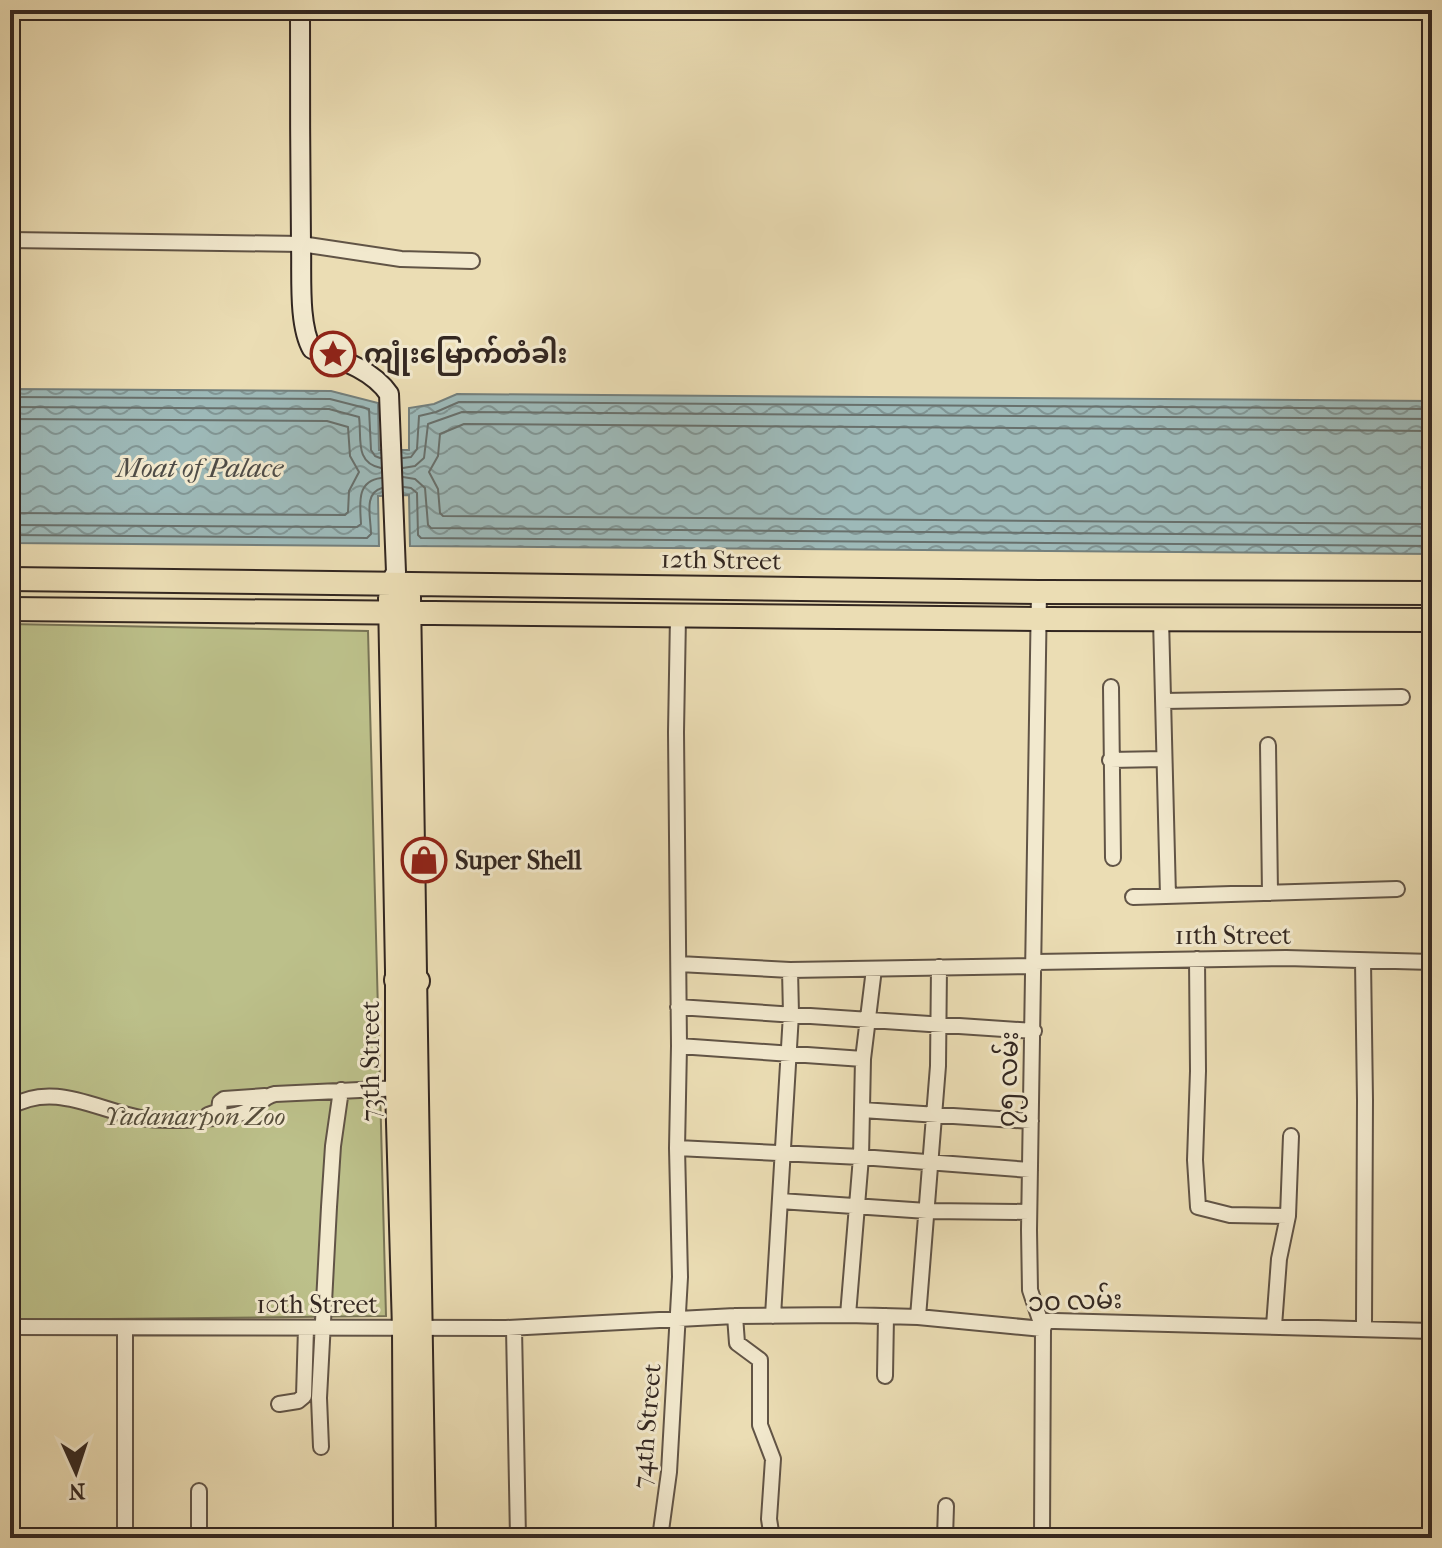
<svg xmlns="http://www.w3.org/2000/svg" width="1442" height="1548" font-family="'IM FELL French Canon','Noto Sans Myanmar',serif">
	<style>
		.green { fill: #bcc08a; stroke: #787456; stroke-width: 2 }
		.water { fill: url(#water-waves); stroke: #737f7c; stroke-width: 2 }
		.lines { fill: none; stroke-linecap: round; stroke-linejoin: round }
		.shore { stroke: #68706c; stroke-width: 2 }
		.street-casing { stroke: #615446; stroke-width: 18 }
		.secondary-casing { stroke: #332721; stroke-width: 22 }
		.primary-casing { stroke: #332721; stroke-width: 26 }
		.highway-casing { stroke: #332721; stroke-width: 28 }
		.street { stroke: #f2e9ce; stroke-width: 14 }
		.secondary { stroke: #f2e9ce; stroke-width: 18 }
		.primary { stroke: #ebddb4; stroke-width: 22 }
		.highway { stroke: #ebddb4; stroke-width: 24 }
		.labels { text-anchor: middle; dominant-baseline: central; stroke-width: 6; stroke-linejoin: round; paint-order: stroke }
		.poi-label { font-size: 26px; font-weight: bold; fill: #332721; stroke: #f2e9ce; text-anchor: start }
		.street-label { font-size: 26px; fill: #332721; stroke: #f2e9ce }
		.park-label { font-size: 26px; font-style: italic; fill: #554d3b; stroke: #f2e9ce }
		.water-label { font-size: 28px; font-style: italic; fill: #4e4c47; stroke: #f2e9ce }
	</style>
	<defs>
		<pattern id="water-waves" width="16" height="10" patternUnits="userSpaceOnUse" patternTransform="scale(2)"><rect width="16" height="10" fill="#9db9b8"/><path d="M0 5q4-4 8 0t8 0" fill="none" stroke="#819695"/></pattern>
	</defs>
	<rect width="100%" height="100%" fill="#ebddb4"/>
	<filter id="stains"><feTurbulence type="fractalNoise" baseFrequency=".0025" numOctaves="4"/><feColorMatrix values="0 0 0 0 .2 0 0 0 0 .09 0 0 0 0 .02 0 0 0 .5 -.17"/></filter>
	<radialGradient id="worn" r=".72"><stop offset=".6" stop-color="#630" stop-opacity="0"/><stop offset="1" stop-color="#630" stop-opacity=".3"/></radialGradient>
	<path class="green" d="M10 624 368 631 386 1316 10 1320Z"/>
	<path class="water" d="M10 389 331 391 378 403 379 450H409V408L434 404 457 394 1432 401V554L410 546 409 495 378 496 379 546 10 543Z"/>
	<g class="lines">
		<path class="shore" d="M10 397 330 399 369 409 371 450 375 456 380 458
			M10 407 329 409 359 417C362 437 354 463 381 468
			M10 419 327 421 348 427 350 456 359 472 349 491 348 512 345 515 10 513
			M1432 431 464 424 440 434 438 456 429 472 438 489 440 513 443 516 1432 524
			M403 458 411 457 417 449 419 416 436 412 459 402 1432 409
			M403 468 415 466 424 458 428 424 462 412 1432 419
			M403 477 415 479 425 488 428 525 431 528 1432 536
			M404 487 411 488 417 493 418 535 421 538 1432 546
			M10 525 357 527 361 524C360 504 356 481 381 478
			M10 535 367 538 371 534C371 518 363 493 382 488"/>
		<g class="street-casing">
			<path id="street" d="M10 240 301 244 401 259 472 261
				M1039 592 1029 1230 1030 1290 1043 1329 1042 1538
				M1161 619 1168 896
				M1111 687 1113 858
				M1163 701 1402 697
				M1268 745 1270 893
				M1110 760 1164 759
				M1133 897 1397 889
				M1197 959 1198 1071 1195 1160 1198 1207 1230 1215 1288 1216 1279 1259 1274 1326
				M1363 961 1365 1100 1364 1328
				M1035 962 1286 958 1432 962
				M679 964 790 970 1035 966
				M678 1007 1034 1031
				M679 1046 863 1059
				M10 1107C54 1081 96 1110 141 1118 162 1122 225 1120 245 1112 257 1108 263 1096 275 1094L402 1088
				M862 1110 1031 1121
				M208 1115 219 1111 220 1102 224 1099 265 1096
				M677 1148 861 1157 1030 1170
				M780 1201 927 1211 1029 1212
				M1288 1216 1291 1136
				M848 1315 861 1157 863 1059 874 969
				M735 1316 737 1343 760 1360V1425L773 1459 769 1519 772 1538
				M773 1316 791 1014 790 970
				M918 1317 938 1066 939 967
				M10 1327 506 1328 735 1316 848 1315 918 1317 1043 1329 1046 1321H1055L1432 1331
				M125 1328V1538
				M514 1328 518 1538
				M885 1376 886 1316
				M279 1404 298 1401 304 1396 306 1328
				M321 1447 319 1398 329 1207 333 1146 341 1090
				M199 1491V1538
				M660 1538 669 1472 680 1277 677 1148 679 1046 676 732 678 616
				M945 1538 946 1506"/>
		</g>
		<g class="secondary-casing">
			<path id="secondary" d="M300 10C300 88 300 167 301 245 302 274 298 325 312 349 339 359 372 369 389 394L396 572 389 585"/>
		</g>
		<g class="primary-casing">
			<path id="primary" d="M10 579 1039 592 1432 593
				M409 597 424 1538
				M390 598 397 970V1088L404 1329 405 1538
				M10 609 1039 619 1432 620"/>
		</g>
		<g class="highway-casing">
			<path id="highway" d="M397 980 417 981"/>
		</g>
		<use href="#street" class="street"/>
		<use href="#secondary" class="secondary"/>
		<use href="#primary" class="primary"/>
		<use href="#highway" class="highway"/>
	</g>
	<defs>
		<g id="sight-ring" transform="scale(2.3)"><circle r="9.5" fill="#f2e9ce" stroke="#8f2418" stroke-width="1.5"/><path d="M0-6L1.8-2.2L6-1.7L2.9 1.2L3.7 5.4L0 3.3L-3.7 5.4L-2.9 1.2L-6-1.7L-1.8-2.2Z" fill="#8f2418"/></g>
		<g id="shop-ring" transform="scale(2.3)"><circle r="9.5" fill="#f2e9ce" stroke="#8f2418" stroke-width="1.5"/><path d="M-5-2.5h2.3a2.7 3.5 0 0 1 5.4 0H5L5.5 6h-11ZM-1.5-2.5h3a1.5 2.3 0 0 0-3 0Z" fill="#8f2418"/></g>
	</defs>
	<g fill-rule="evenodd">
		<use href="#sight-ring" x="333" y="354"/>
		<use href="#shop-ring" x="424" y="860"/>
	</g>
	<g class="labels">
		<g class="poi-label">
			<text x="364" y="354">ကျုံးမြောက်တံခါး</text>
			<text x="455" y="860">Super Shell</text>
		</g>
		<g class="street-label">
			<text transform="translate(721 560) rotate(1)">12th Street</text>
			<text x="1233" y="935">11th Street</text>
			<text transform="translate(370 1061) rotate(-90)">73th Street</text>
			<text transform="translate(1008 1079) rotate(-88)">၇၅ လမ်း</text>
			<text transform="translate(1075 1301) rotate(-2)">၁၀ လမ်း</text>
			<text x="317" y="1304">10th Street</text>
			<text transform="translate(647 1426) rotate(-85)">74th Street</text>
		</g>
		<g class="park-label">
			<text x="195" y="1116">Yadanarpon Zoo</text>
		</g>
		<g class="water-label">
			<text x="200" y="467">Moat of Palace</text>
		</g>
	</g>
	<rect width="1442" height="1548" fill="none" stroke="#ebddb4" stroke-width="40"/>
	<rect x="12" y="12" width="1418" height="1524" fill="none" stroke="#332721" stroke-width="4"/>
	<rect x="20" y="20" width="1402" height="1508" fill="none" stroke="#332721" stroke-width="2"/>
	<g transform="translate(76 1472) rotate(177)" stroke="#f2e9ce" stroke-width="6" paint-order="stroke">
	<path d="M0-6L14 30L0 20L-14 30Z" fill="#332721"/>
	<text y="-12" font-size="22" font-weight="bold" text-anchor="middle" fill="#332721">N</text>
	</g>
	<rect width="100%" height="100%" filter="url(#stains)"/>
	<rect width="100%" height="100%" fill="url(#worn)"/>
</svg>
